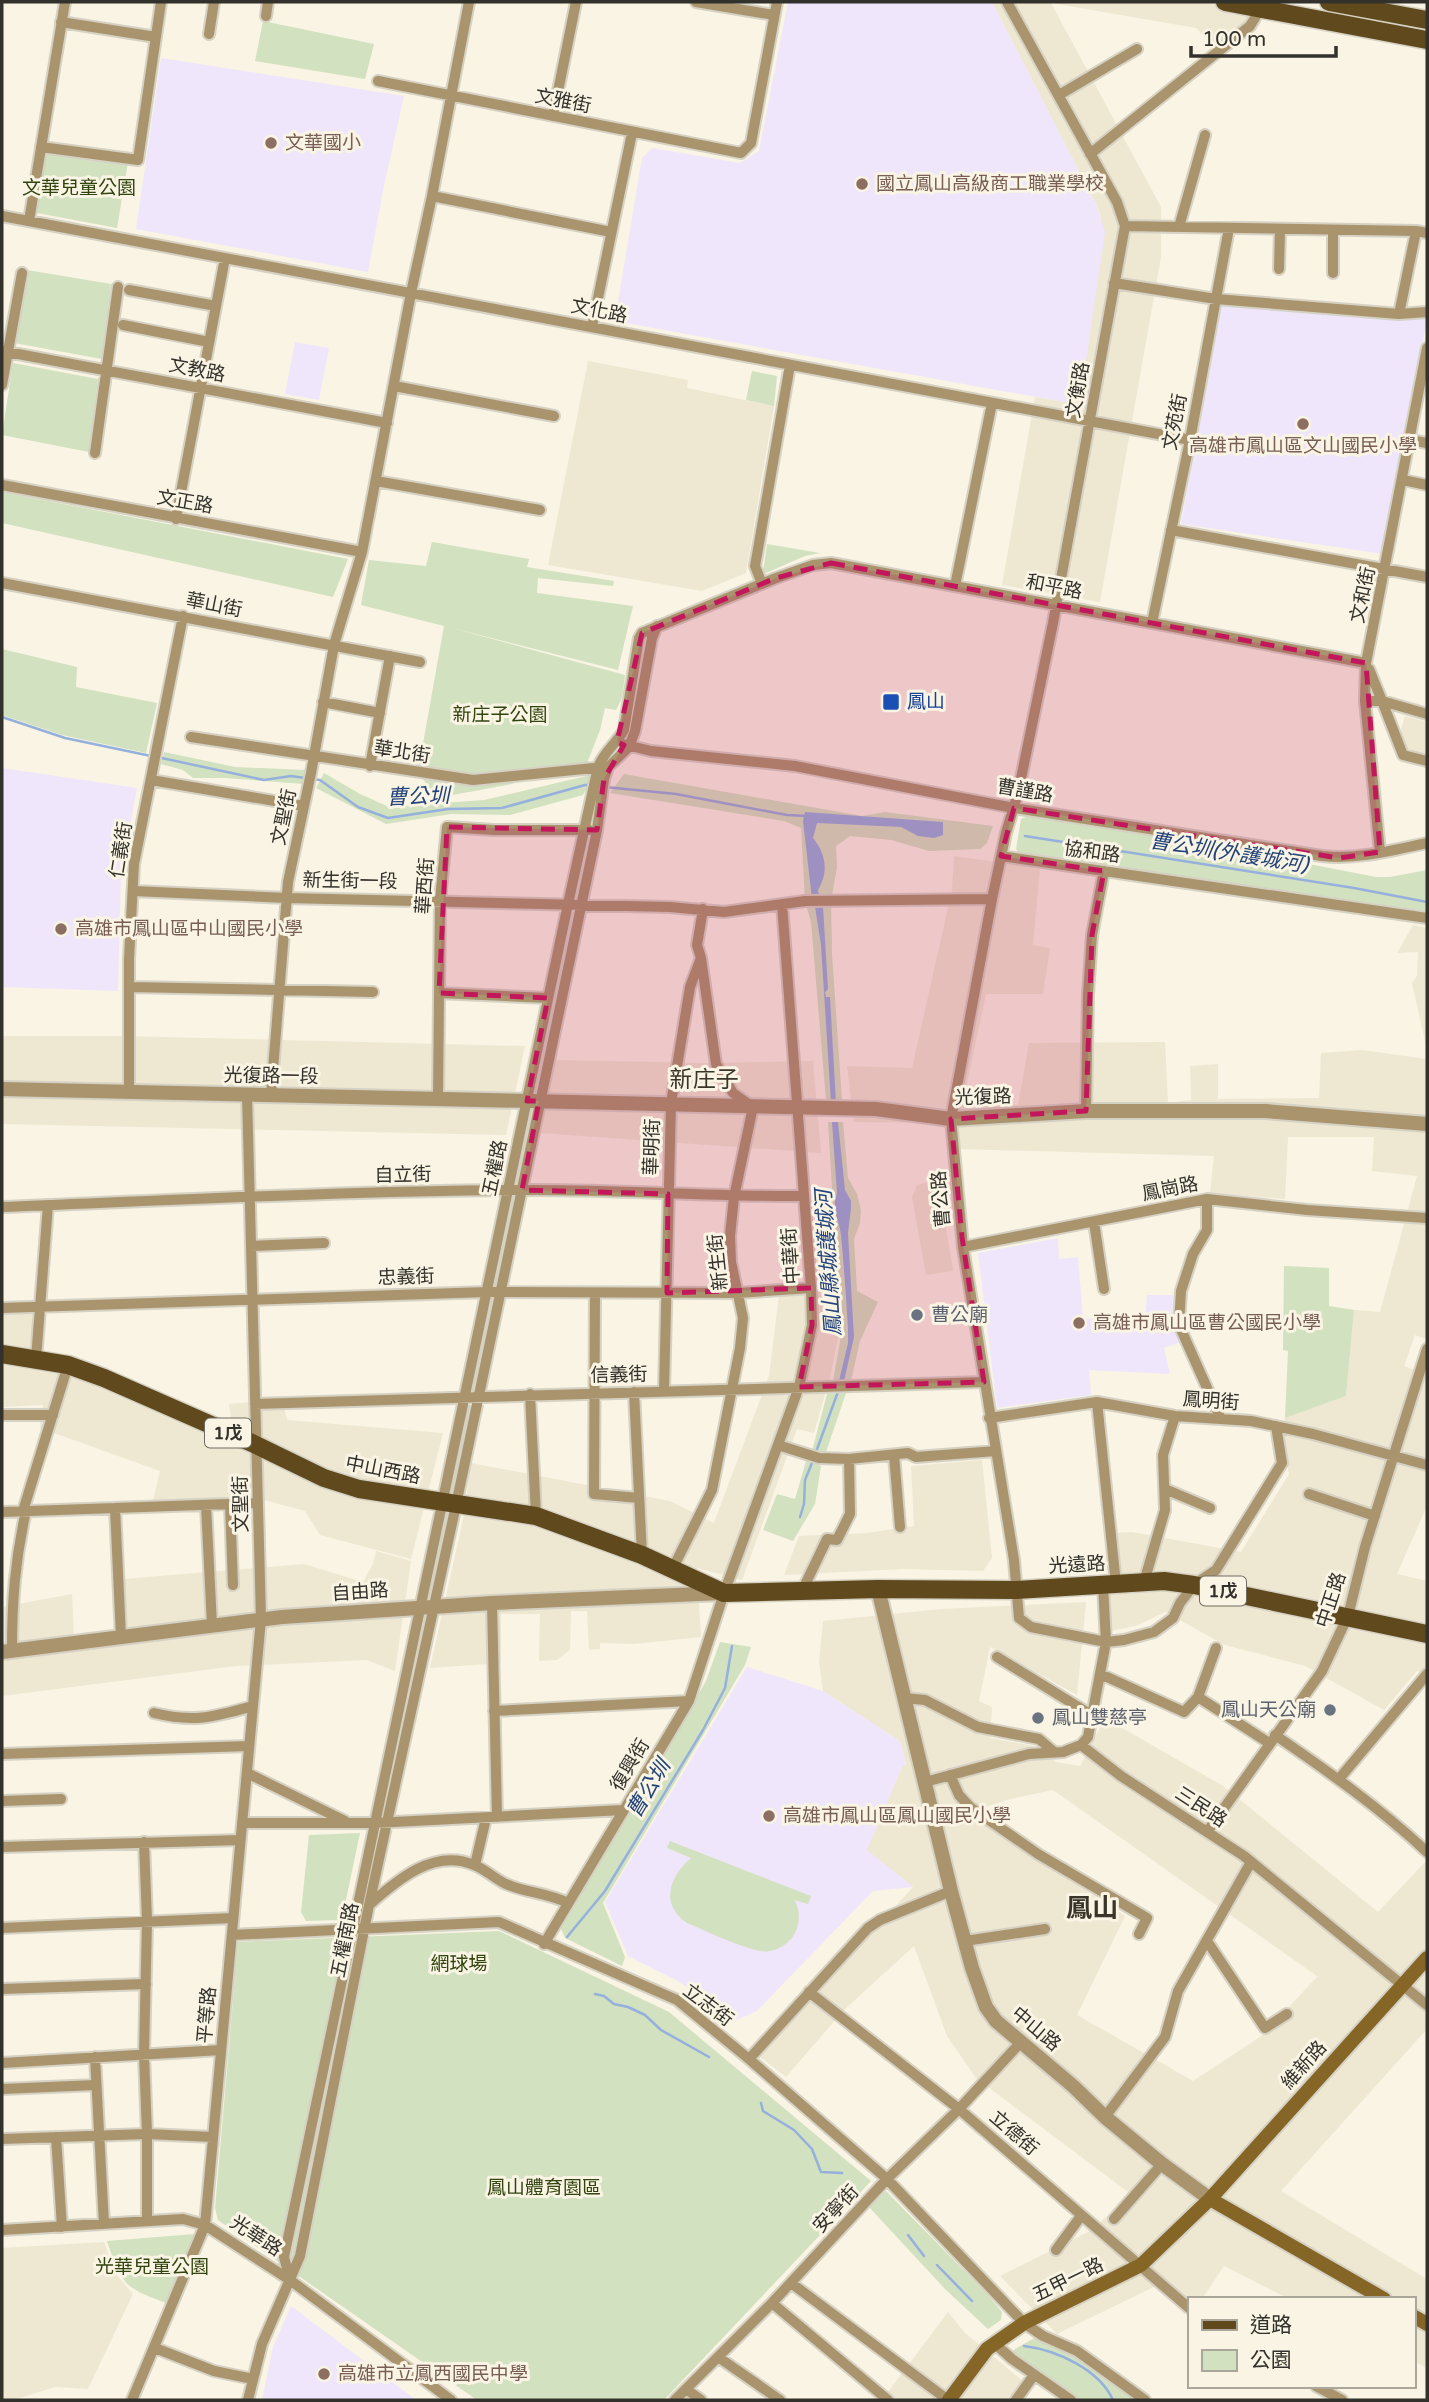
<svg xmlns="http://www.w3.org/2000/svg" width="1429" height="2402" font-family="'Varela Round','Noto Sans TC',sans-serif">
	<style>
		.built { fill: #eee7d1; fill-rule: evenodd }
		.education { fill: #efe6fb }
		.green { fill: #d2e1bf }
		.water { fill: #95b0dc }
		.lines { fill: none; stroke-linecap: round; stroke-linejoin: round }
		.stream { stroke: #95b0dc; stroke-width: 2.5 }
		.minor-casing { stroke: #d5d1c3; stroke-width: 14 }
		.tertiary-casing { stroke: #d5d1c3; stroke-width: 18 }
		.secondary-casing { stroke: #d5d1c3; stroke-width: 18 }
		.primary-casing { stroke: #d5d1c3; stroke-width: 21 }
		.minor { stroke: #a9946e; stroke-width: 10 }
		.tertiary { stroke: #a9946e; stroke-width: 14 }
		.secondary { stroke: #856627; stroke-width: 14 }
		.primary { stroke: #5f491d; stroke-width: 18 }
		.marked { fill: #c2185b; fill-opacity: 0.2; stroke: #c2185b; stroke-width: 5; stroke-dasharray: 14 9; stroke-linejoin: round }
		.education-dot { fill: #8d6e63; stroke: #f9f4e4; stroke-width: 2.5 }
		.transit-dot { fill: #1a4fb4; stroke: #f9f4e4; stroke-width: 2.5 }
		.worship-dot { fill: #6b7280; stroke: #f9f4e4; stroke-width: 2.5 }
		.labels { text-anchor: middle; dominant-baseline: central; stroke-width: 6; stroke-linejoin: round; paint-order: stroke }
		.shield { fill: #f9f4e4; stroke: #6e6c62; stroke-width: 2 }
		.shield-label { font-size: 18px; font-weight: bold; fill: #33312b }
		.street-label { font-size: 19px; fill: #33312b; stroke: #f9f4e4 }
		.education-label { font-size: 19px; fill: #785e54; stroke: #f9f4e4; text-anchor: start }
		.park-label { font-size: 19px; fill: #32440e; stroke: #f9f4e4 }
		.transit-label { font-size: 19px; fill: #164399; stroke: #f9f4e4; text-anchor: start }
		.worship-label { font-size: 19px; fill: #5b616d; stroke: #f9f4e4; text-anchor: start }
		.water-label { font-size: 21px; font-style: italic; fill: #23437a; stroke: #f9f4e4 }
		.quarter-label { font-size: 23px; fill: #393529; stroke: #f9f4e4 }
		.district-label { font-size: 26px; font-weight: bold; fill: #393529; stroke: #f9f4e4 }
	</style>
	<rect width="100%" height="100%" fill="#f9f4e4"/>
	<path class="built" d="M992 2H1259L1254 29 1224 55 1196 28 1051 3 1161 207V257L1100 602 1002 585 1035 397 1070 403 1101 217 1096 204Z
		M588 361 688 380 687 388 774 406 746 573 702 591 548 565Z
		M1405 716 1427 722V756L1408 752 1400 733Z
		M954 856 1040 868 1033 945 1050 948 1043 994H986L963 1102 1018 1105 1029 1043 1165 1042 1168 1103 1191 1100 1190 1066 1218 1064V1099L1319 1098 1321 1053 1362 1050 1427 1059V1339L1415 1335 1404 1366 1427 1374V1506L1397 1574 1427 1581V1673L1417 1671 1384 1710 1305 1666 1225 1645 1165 1612 1138 1625 1103 1633 1116 1533 1132 1532 1241 1552 1289 1474 1281 1435 1285 1418 1346 1396 1354 1310 1380 1312 1417 1176 1372 1171 1374 1137H1288L1285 1199 1210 1193 1214 1156 958 1149 956 1123 854 1122 847 1066 912 1068 952 890Z
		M1413 925 1427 928V1050L1412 983 1417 976 1418 952 1397 953Z
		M2 1036H122L525 1046 506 1135 2 1124Z
		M556 1060 705 1063 813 1061 821 1153 540 1133Z
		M938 1180 953 1271 926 1275 912 1197 917 1185Z
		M834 1289 838 1338 830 1377 814 1433 797 1429 742 1580 697 1568 701 1637 634 1644 600 1643V1649L589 1650 587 1611H571L570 1650 557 1660 539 1661 540 1614H501V1663L430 1668 464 1515 471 1463 670 1501 714 1523 769 1376 779 1295Z
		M33 1301 32 1349 74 1356 232 1425 229 1404 282 1399 287 1420 443 1433 411 1559 320 1535 305 1511 249 1496 153 1501 160 1471 40 1428 43 1405 2 1407V1303Z
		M982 1460 992 1558 983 1571 903 1569 784 1575 799 1536 867 1533 914 1526 911 1466Z
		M376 1551 411 1561 395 1671 367 1660 236 1666 2 1696V1607L72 1594 74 1637 128 1630 123 1579 304 1564 363 1582 373 1564Z
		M1086 1602 1077 1695 990 1647 979 1701 992 1707 990 1738 1040 1747 1056 1762 1080 1766 1105 1718 1223 1786 1378 1912 1427 1860V2029L1281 2191 1427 2279V2368L1413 2361V2299H1289L1224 2266 1202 2299 1189 2300 1164 2282 1057 2334 1000 2276 1090 2231 1111 2213 1128 2192 976 2078 947 2036 914 1946 844 2010 786 2077 759 2056 913 1887 866 1850 902 1767 906 1764 900 1741 823 1691 819 1662 823 1621 941 1609ZM1053 1790 1317 1976H1318L1260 2037 1193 2081 1077 2015 1125 1916 968 1813 1006 1800Z
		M104 2242 115 2273 133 2294 88 2389 55 2387 20 2398 19 2400H2V2248Z
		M948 2312 965 2333 1024 2382 1010 2400H882Z"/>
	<path class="education" d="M788 2H992L1096 204 1105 232 1081 395 1070 403 625 323 617 308 642 158 652 148 740 163 759 151Z
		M161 58 404 96 383 190 368 272 136 229Z
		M1221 300 1392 318 1427 319 1383 554 1181 524Z
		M295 342 329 348 319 400 285 394Z
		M2 768 137 788 121 871 118 991 2 987Z
		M1058 1238 1059 1259 1078 1257 1083 1318 1145 1322 1147 1295H1173L1172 1325 1181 1342 1164 1348 1170 1374 1089 1370 1091 1395 997 1408 978 1253Z
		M747 1667 823 1691 900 1741 906 1764 902 1767 867 1850 913 1887 873 1891 757 2011 732 2022 699 1995 676 1980 628 1956 605 1902Z
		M291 2306 416 2400H262L273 2347Z"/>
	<path class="green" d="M263 21 374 44 365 79 255 61Z
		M43 151 128 162 117 228 32 212Z
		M27 270 111 284 102 359 14 343Z
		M13 363 98 379 89 452 2 435Z
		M752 371 777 376 774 406 746 400Z
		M2 492 348 559 333 597 2 523Z
		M432 542 529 559 527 567 614 581 613 586 538 578 537 593 633 606 618 670 448 627 625 675 622 698 616 710 605 708 600 730 586 766 507 785 436 798 418 772 444 626 361 605 369 560 426 566Z
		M767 544 820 553 805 556 766 573 763 572Z
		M2 649 77 667 76 687 157 703 146 753 62 735 2 715Z
		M164 752 235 767 306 770 304 784 225 778H193L183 770 161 764Z
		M324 773 360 794 389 807 484 800 595 774 583 795 510 815 451 814 386 824 316 788Z
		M624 774 862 816 885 812 993 826 987 843 980 849 929 851 891 840 850 836 836 846 837 867 831 901 832 954 842 1100H826L811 922 805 901 801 828 784 821 610 793Z
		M1028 816 1206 844 1376 877H1390L1427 870V911L1019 854 1016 849 1021 819Z
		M828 1122H843L848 1178 857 1194 861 1210 860 1223 854 1239 857 1291 878 1302 860 1341 851 1381H833L841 1336Z
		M1284 1266 1329 1268V1306L1354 1310 1346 1396 1285 1418 1288 1351 1283 1350Z
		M846 1393 825 1455 812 1451 827 1394Z
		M806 1461 821 1466 815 1504 793 1541 763 1530 777 1494 795 1499Z
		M720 1642 751 1647 745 1665 603 1903 625 1957 622 1966 565 1938 561 1929 706 1681Z
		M360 1833 344 1909 338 1920 306 1921 301 1912 309 1835Z
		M670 1841 811 1896 808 1904 794 1900C800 1907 800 1922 796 1931 791 1944 773 1954 760 1951 736 1946 709 1932 687 1923 659 1904 670 1876 691 1858L667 1848Z
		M499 1931 669 2012 871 2181 664 2400H477L218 2220 215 2208 238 1942Z
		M886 2191 987 2294 1002 2312 1001 2320 988 2329 945 2289 869 2207Z
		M195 2234 169 2304C125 2288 122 2286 107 2241Z
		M1038 2336 1069 2351 1139 2400H1076L1010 2352Z"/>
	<path class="water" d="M805 812 943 822V835L934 838 918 836 901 827 817 823 813 838C826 854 829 872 818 890L820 899H812L803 821Z
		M815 907H823L828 989 825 992 826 997H830L836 1103 831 1102 821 945Z
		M832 1122H838L845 1190 851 1201V1208L848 1233 854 1337 844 1381H839L848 1343V1328C846 1297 844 1266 841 1235 839 1219 831 1209 837 1193Z"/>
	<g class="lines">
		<path class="stream" d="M2 717 65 738 151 756
			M157 757 264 780 291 776 305 778
			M312 779 320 780 358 807 388 818 448 809 502 808 585 785H592
			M605 787 676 794 787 815 806 816
			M1025 836 1354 888 1427 902
			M816 1452 839 1389
			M800 1517 804 1504 805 1480 814 1458
			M567 1937 605 1891 703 1730 725 1688 732 1646
			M595 1994 604 1996 614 2004 628 2007 645 2015 661 2030 709 2057
			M761 2103 763 2111 794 2130 812 2149 821 2172 842 2173
			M908 2235 924 2256
			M937 2265 972 2301
			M1024 2346C1056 2350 1099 2369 1113 2400"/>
		<g class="minor-casing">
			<path id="minor" d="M696 2 774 15
				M1007 2 1117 202 1125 226 1053 623 1018 793 1006 833 992 899 951 1119 963 1247 1014 1560 1019 1618 1031 1627 1106 1642 1124 1640 1154 1632 1173 1618 1180 1603 1194 1585 1216 1570 1282 1463 1276 1426
				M266 16 268 2
				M61 22 156 37
				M209 34 214 2
				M378 81 741 153 751 143 777 2
				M1059 95 1137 49
				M553 116 576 2
				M41 147 138 160 161 2
				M1090 154 1250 26 1261 8
				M432 196 611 232
				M2 216 1190 440
				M29 221 65 2
				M1125 226 1416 231
				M1179 227 1205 135
				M1279 269 1280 229
				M1333 273V230
				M1114 283 1216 299 1399 314 1427 312
				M129 290 216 306
				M1399 314 1416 231 1427 233
				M123 325 209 342
				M592 327 632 133
				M2 351 387 423
				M2 385 22 273
				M394 386 554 416
				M1410 440 1427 443
				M95 453 118 287
				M1403 480 1427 485
				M376 481 540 510
				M2 485 362 552
				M176 519 225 258
				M1171 530 1427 577
				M2 583 420 662
				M762 584 755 566 758 549 790 365
				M955 586 992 403
				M1152 623 1190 440 1229 228
				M1369 669 1382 701 1427 714
				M1365 701H1382L1403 755 1427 761
				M323 702 380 713
				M191 737 473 780 604 767
				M623 744 651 751 795 766 1014 808 1322 856C1358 860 1393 850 1427 843
				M370 766 390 656
				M151 780 304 806
				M1380 852 1365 701 1366 663 1427 348
				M1001 856 1427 918
				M133 891 287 898 670 907 724 912 805 901 992 899
				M130 987 373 992
				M439 993 548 998
				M129 1092V959L134 864 183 616
				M271 1095 288 882 311 773 334 645 362 552 411 293 432 196 469 2
				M438 1098 440 900 447 827 494 830H589
				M1086 1111 1088 994 1092 935 1104 871
				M1207 1199V1230L1193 1254 1181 1291 1179 1325 1220 1417
				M2 1207C175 1200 349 1191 523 1190 617 1189 710 1197 804 1196
				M1094 1222 1104 1289
				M251 1246 324 1243
				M963 1247 1207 1199 1307 1210 1427 1218
				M595 1294 594 1494 639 1498
				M2 1308 487 1292 738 1293 811 1288
				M36 1359 48 1205
				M664 1391 671 1103 690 987 701 958 697 945 703 909
				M634 1392 642 1555
				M530 1394 536 1516
				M1097 1402 1116 1584
				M255 1404 984 1382
				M2 1415H53
				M989 1418 1097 1402 1175 1416 1251 1421 1313 1434 1427 1465
				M778 1445 819 1458 849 1459 908 1453 916 1457 996 1451
				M894 1455 900 1527
				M1165 1489 1210 1508
				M1309 1494 1375 1516
				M230 1504 233 1585
				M206 1505 212 1625
				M115 1508 121 1637
				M23 1511 68 1365
				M2 1512 258 1503
				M673 1568 712 1490 740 1348 743 1318 731 1262 730 1236 734 1197 753 1107 733 1093 716 1064 701 958
				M1144 1582 1165 1510 1163 1455 1175 1416
				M802 1591 827 1539 837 1540 850 1514 849 1459
				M492 1603 497 1817
				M1216 1648 1198 1697 1269 1743
				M12 1651C12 1601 15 1560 26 1511
				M997 1657 1093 1716
				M1100 1677H1107L1184 1712 1198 1697
				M904 1698 925 1700 978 1727 1039 1739 1054 1752
				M494 1711 689 1701
				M154 1713C195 1723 214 1717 253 1706
				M1275 1735C1329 1772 1380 1808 1427 1852
				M1081 1745 1121 1776 1244 1856 1427 2005
				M2 1754 249 1746
				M247 1773 345 1821
				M950 1775 959 1795 970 1807 1038 1854 1147 1918 1139 1934
				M1339 1779 1427 1674
				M925 1782 1029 1754 1063 1752 1081 1745 1088 1737 1106 1642 1103 1585
				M2 1801 61 1799
				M242 1823H375L623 1810
				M1207 1832 1322 1671 1348 1616 1365 1547 1427 1349
				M144 1842 147 1921 144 2054 147 2134V2221
				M2 1847 240 1840
				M475 1865 486 1818
				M369 1905C397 1880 434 1848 474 1865 485 1869 495 1879 506 1884 527 1893 548 1893 568 1903
				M2 1928 233 1918
				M232 1935 499 1922 677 2000 749 2059 887 2179 1024 2323 1043 2336 1077 2351 1145 2400
				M965 1941 1045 1929
				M1207 1941 1265 2028 1287 2014
				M544 1944 689 1701 724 1593 799 1387 812 1325 811 1288 782 904
				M2 1989 146 1984
				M809 1992 959 2109 1189 2308
				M95 2057 104 2224
				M749 2059 868 1928 880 1920 951 1891
				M2 2063 221 2050
				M2 2089 96 2085
				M1105 2117 1165 2037 1178 1991 1251 1862
				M56 2137 62 2227
				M2 2139 147 2134 213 2137
				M1114 2219 1162 2164
				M2 2230 183 2219 205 2225 290 2280 451 2400
				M1056 2250 1081 2216
				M290 2280 284 2257 568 904 598 767C604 752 616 744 624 730L639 638 642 633 776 578 813 565 831 563 1366 663
				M791 2283 948 2400
				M772 2303 888 2400
				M994 2343 1012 2359 1071 2400
				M155 2348 214 2371 253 2379
				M718 2357 780 2400
				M1316 2386 1342 2400
				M686 2389 701 2400
				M132 2400 205 2225 261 1619 247 1095
				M248 2400 262 2344 300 2256 369 1905 456 1505 597 830 604 779 608 767 629 747 635 731 652 638 657 626
				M675 2400 772 2303 887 2179 959 2109 1022 2041
				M1016 2400 1034 2375"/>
		</g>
		<g class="tertiary-casing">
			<path id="tertiary" d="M2 1089 876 1109 951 1119 1086 1111H1265L1427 1124
				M878 1589 951 1891 972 1968 986 2007 996 2021 1073 2086 1105 2117 1162 2164 1210 2199
				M2 1652 282 1617 492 1603 722 1593"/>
		</g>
		<g class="secondary-casing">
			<path id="secondary" d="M1210 2199 1384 2299
				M1413 2316 1427 2324
				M949 2400 987 2349 1024 2323 1141 2265 1210 2199 1427 1958"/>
		</g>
		<g class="primary-casing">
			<path id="primary" d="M1225 2 1427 40
				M1329 2 1427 20
				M2 1354 68 1365 104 1378 252 1443 324 1478 359 1489 536 1516 642 1555 724 1593 878 1589 1016 1590 1164 1581 1194 1585 1427 1634"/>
		</g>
		<use href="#minor" class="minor"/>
		<use href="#tertiary" class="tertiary"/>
		<use href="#secondary" class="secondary"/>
		<use href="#primary" class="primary"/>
	</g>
	<path class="marked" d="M831 563 1366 663 1380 852 1339 858 1014 808 1001 856 1104 871 1092 935 1086 1111 951 1119 962 1237 984 1382 799 1387 812 1325 811 1288 667 1293 668 1194 522 1190 539 1101H527L548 998 439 993 447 827 597 830 604 779 624 745 617 742 642 633 776 578Z"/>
	<g class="education-dot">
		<circle cx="271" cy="143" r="7"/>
		<circle cx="862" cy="184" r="7"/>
		<circle cx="1303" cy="424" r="7"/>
		<circle cx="61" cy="929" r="7"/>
		<circle cx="1079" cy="1323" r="7"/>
		<circle cx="769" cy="1816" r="7"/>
		<circle cx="324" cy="2374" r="7"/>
	</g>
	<rect class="transit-dot" x="882" y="693" width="18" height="18" rx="3.5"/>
	<g class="worship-dot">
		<circle cx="917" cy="1315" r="7"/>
		<circle cx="1330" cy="1710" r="7"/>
		<circle cx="1038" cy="1718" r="7"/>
	</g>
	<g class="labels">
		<g class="shield">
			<rect x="205" y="1418.5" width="46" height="29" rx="5"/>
			<rect x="1200" y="1576.5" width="46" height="29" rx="5"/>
		</g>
		<g class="shield-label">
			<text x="228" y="1433">1戊</text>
			<text x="1223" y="1591">1戊</text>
		</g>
		<g class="street-label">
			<text transform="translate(563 101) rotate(11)">文雅街</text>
			<text transform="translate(599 311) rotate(11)">文化路</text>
			<text transform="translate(197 370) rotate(11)">文教路</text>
			<text transform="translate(1078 390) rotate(-80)">文衡路</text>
			<text transform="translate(1175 422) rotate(-79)">文苑街</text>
			<text transform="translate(185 502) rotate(10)">文正路</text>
			<text transform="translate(1054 587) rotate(11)">和平路</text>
			<text transform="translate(1363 595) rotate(-78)">文和街</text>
			<text transform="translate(214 605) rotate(11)">華山街</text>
			<text transform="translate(402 752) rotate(9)">華北街</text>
			<text transform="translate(1025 791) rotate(10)">曹謹路</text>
			<text transform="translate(284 817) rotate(-78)">文聖街</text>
			<text transform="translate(121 850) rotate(-81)">仁義街</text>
			<text transform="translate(1092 852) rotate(8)">協和路</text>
			<text transform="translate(350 881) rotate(1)">新生街一段</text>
			<text transform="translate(425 886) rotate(-86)">華西街</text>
			<text transform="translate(271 1076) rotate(1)">光復路一段</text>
			<text transform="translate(983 1097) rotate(-2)">光復路</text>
			<text transform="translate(652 1147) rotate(-88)">華明街</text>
			<text transform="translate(495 1168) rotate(-78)">五權路</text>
			<text transform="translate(403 1175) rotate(-1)">自立街</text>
			<text transform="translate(1170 1189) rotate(-11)">鳳崗路</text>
			<text transform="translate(941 1199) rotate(-95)">曹公路</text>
			<text transform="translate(791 1256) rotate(-94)">中華街</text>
			<text transform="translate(718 1262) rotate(-96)">新生街</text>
			<text transform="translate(406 1277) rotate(-2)">忠義街</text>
			<text transform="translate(619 1375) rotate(-1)">信義街</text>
			<text transform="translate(1211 1401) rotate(4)">鳳明街</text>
			<text transform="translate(383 1470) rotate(11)">中山西路</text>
			<text transform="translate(241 1504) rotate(-91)">文聖街</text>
			<text transform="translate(1077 1565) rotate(-3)">光遠路</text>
			<text transform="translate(360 1592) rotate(-4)">自由路</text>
			<text transform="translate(1331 1600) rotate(-72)">中正路</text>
			<text transform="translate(630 1765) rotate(-59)">復興街</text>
			<text transform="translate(1201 1807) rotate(33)">三民路</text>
			<text transform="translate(345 1940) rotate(-79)">五權南路</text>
			<text transform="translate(708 2005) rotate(37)">立志街</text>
			<text transform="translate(207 2015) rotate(-85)">平等路</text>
			<text transform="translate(1036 2029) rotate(40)">中山路</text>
			<text transform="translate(1304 2065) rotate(-48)">維新路</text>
			<text transform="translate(1014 2133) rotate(41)">立德街</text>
			<text transform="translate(836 2209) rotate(-47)">安寧街</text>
			<text transform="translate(256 2236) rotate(33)">光華路</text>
			<text transform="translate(1068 2280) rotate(-26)">五甲一路</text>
		</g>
		<g class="education-label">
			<text x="285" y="143">文華國小</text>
			<text x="876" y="184">國立鳳山高級商工職業學校</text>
			<text x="1303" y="446" text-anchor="middle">高雄市鳳山區文山國民小學</text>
			<text x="75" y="929">高雄市鳳山區中山國民小學</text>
			<text x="1093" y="1323">高雄市鳳山區曹公國民小學</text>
			<text x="783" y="1816">高雄市鳳山區鳳山國民小學</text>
			<text x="338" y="2374">高雄市立鳳西國民中學</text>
		</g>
		<g class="park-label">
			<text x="79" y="188">文華兒童公園</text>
			<text x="500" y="715">新庄子公園</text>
			<text x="459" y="1964">網球場</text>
			<text x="544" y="2188">鳳山體育園區</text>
			<text x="152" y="2267">光華兒童公園</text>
		</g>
		<g class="transit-label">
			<text x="907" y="702">鳳山</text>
		</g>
		<g class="worship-label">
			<text x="931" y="1315">曹公廟</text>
			<text x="1316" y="1710" text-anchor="end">鳳山天公廟</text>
			<text x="1052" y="1718">鳳山雙慈亭</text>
		</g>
		<g class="water-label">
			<text transform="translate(418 797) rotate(-2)">曹公圳</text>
			<text transform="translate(1229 853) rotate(9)">曹公圳(外護城河)</text>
			<text transform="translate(829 1263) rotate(-94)">鳳山縣城護城河</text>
			<text transform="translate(649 1789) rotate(-59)">曹公圳</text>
		</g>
		<g class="quarter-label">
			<text x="704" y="1080">新庄子</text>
		</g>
		<g class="district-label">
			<text x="1092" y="1908">鳳山</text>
		</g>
	</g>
	<rect width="1429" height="2402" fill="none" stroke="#33312b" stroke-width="7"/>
	<rect x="1188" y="2297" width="228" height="91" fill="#f9f4e4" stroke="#aaa69a" stroke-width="2"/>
	<rect x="1202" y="2320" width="35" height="10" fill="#5f491d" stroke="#aaa69a" stroke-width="2"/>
	<text x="1250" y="2332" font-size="21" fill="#33312b">道路</text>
	<rect x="1202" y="2350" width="35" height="21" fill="#d2e1bf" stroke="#aaa69a" stroke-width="2"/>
	<text x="1250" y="2367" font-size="21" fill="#33312b">公園</text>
	<path d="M1191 46v10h145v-10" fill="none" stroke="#33312b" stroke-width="3.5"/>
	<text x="1202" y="46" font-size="21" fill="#33312b" stroke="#f9f4e4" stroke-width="5" paint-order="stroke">100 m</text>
</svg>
